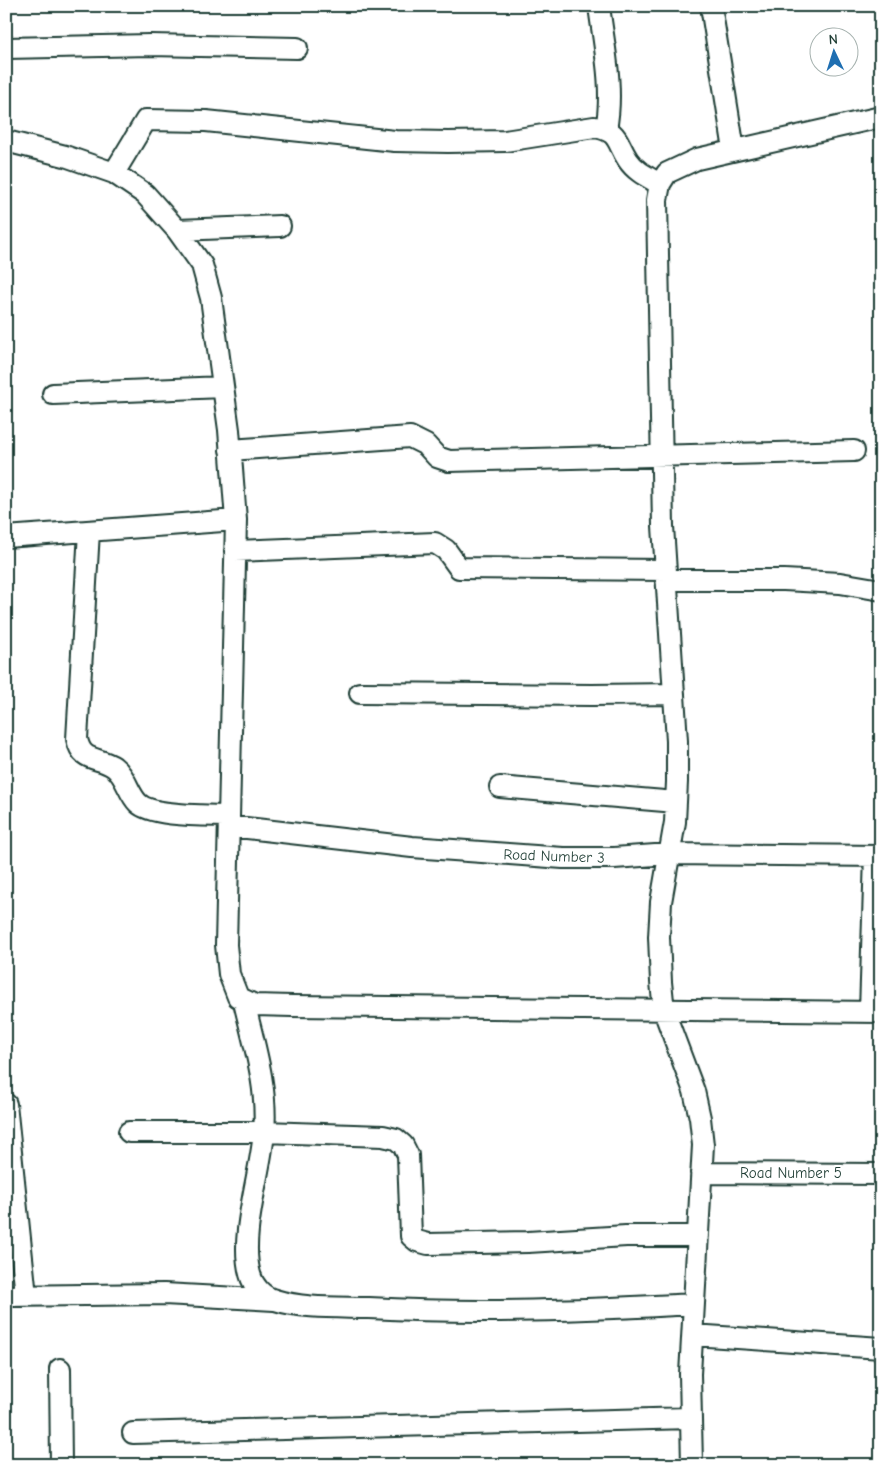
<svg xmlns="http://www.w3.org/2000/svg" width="887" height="1471" font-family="'Comic Neue',sans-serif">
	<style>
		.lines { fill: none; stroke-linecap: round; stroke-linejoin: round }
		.minor-casing { stroke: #1f3d34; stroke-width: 24 }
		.minor { stroke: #fff; stroke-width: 20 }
		.labels { text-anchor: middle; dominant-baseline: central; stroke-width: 4; stroke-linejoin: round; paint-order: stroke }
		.street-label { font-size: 15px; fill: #1f3d34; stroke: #fff }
	</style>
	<rect width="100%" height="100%" fill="#fff"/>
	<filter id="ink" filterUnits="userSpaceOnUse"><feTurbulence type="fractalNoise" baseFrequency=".02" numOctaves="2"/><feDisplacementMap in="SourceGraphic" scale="10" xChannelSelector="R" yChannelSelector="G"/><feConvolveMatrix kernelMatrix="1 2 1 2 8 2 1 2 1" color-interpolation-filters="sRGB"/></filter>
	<g filter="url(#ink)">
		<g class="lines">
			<g class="minor-casing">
				<path id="minor" d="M599 6C604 46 614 89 606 129
					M711 6 734 150
					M6 48 150 45 297 48
					M6 141 65 156 114 173 145 194 177 230 202 265 211 298 229 430 236 520 226 945 229 974 238 997 255 1005 292 1006 881 1012
					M114 173 146 120 206 121 395 141 448 142 505 141 594 127C620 131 616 142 628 160 636 172 648 177 660 184
					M177 230 280 226
					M53 394 223 387
					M230 450 410 437 426 445 437 457 449 461 854 451
					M89 531 77 739C82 763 98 756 114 767 126 776 128 793 138 803 152 817 208 815 229 816
					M6 537 236 520
					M235 551 435 543 446 550 459 568 665 570
					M666 580H784L840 583 881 590
					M360 693 592 695 674 694
					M500 787 676 802
					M229 826 412 847 563 858H614L669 854 881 856
					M244 1002C254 1044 268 1088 264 1132 261 1173 239 1235 250 1274 253 1286 263 1297 275 1300 304 1309 339 1307 369 1308 477 1314 586 1310 694 1304
					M870 1011 875 856
					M6 1104 26 1296
					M129 1132H264L383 1136 396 1139 403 1145 408 1155 411 1236 417 1241 428 1244 528 1242 626 1236H698
					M701 1173 881 1174
					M6 1296 164 1294 274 1300
					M693 1335 881 1348
					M60 1369 61 1465
					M133 1433 690 1418
					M692 1465 690 1374 703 1145 700 1118 694 1091 664 1011 661 982 659 937 661 902 675 822 677 782V741L663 526 657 200 660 184 667 173 697 159 881 117"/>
			</g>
			<use href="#minor" class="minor"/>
		</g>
	</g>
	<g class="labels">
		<g class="street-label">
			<text transform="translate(554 856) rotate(2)">Road Number 3</text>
			<text x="791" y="1173">Road Number 5</text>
		</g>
	</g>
	<rect width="887" height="1471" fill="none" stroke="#fff" stroke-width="25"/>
	<rect x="12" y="12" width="862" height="1446" fill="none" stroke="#1f3d34" stroke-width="2" filter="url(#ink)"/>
	<g transform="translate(834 52) rotate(356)"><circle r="24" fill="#ffffff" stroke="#a5b1ae"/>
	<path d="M0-4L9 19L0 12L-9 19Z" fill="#1f6fb2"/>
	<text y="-8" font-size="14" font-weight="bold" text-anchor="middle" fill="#1f3d34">N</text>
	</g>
</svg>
